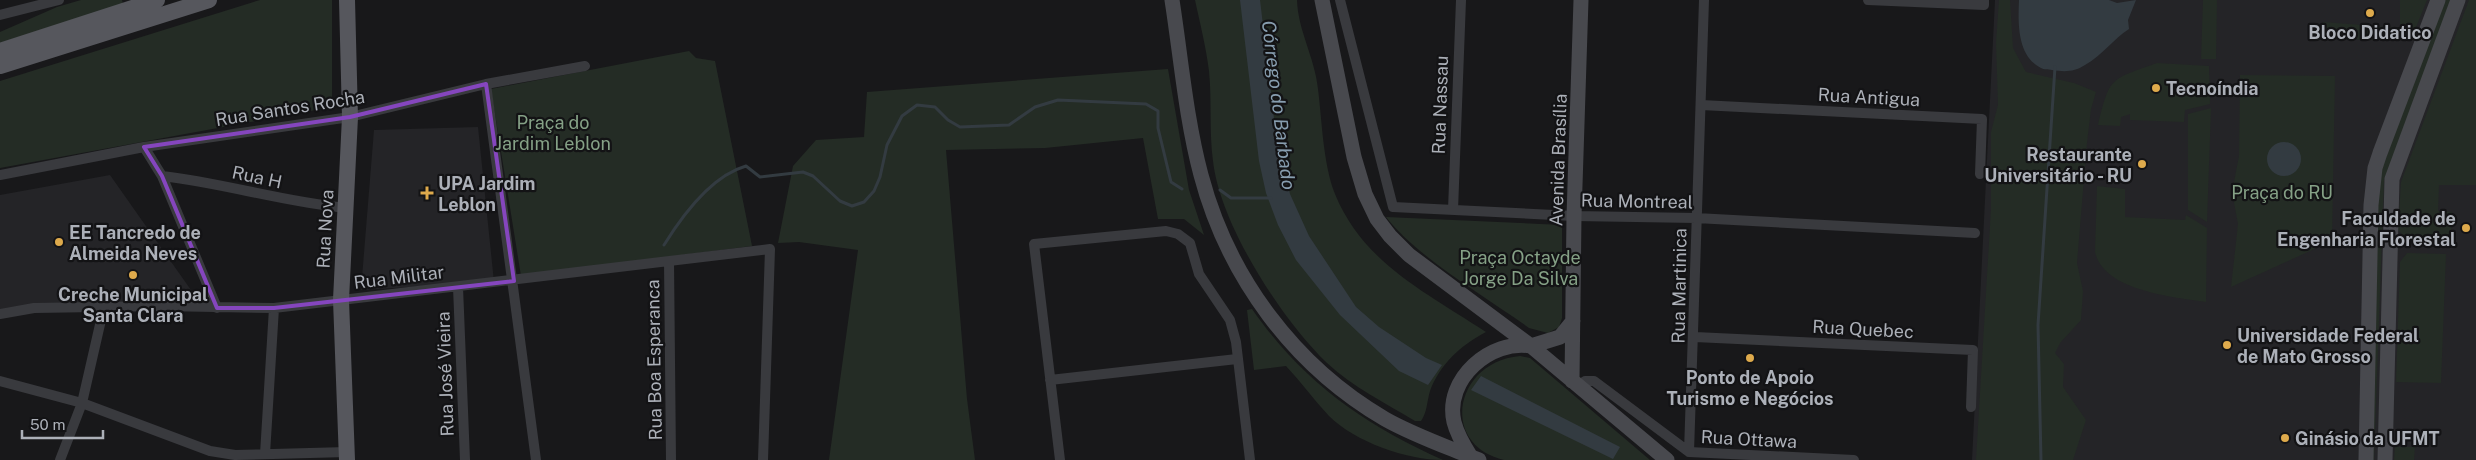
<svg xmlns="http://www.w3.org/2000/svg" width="2476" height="460" font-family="'Public Sans',sans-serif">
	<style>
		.built { fill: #242427 }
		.green { fill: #242c25 }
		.water { fill: #333b41 }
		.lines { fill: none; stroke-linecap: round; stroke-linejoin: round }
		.stream { stroke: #333b41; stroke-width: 3 }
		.street { stroke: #393a3e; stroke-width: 10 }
		.secondary { stroke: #48494e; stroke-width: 15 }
		.primary { stroke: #56575d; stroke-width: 16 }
		.marked { fill: none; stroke: #8546be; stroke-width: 4; stroke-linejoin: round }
		.poi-dot { fill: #deaa4c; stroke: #131315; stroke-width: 2 }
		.labels { text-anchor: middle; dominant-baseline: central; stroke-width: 4.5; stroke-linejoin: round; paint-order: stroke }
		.poi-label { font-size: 18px; font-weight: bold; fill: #acb0b8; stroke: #131315; text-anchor: start }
		.street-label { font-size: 18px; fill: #acb0b8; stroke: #131315 }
		.park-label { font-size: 18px; fill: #85a186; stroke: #131315 }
		.water-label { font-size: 19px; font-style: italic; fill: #879daf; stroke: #131315 }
	</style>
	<rect width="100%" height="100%" fill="#18181a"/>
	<path class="built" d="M1995 0H2476V460H1972Z
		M478 127 494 282 361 290 374 130Z
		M110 175 198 300 90 303 0 312V195Z"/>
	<path class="green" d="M81 0H122L123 4 0 43V32L57 7Z
		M260 0H332V97L321 109 0 168V81Z
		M1195 0H1297C1298 31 1315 58 1318 89 1322 120 1323 164 1335 194 1363 263 1427 293 1486 332 1461 345 1440 364 1430 391 1427 401 1427 413 1421 421H1415C1385 403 1353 387 1327 363 1281 319 1220 224 1213 161 1209 131 1212 101 1209 71 1206 47 1200 23 1195 0Z
		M1999 0H2010L2013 48 2026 72 2074 83 2096 92 2091 109 2087 143 2077 263 2083 291 2081 320 2060 343 2055 353 2064 364 2063 387 2086 420 2073 460H1976L1991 209V132L1998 105 1996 43Z
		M2203 0H2217L2216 59H2201Z
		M2400 0H2427L2411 40 2321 39 2323 22 2400 28Z
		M2444 0H2451L2384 181 2374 460H2368L2376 182Z
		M2469 0H2476V185H2439L2438 211 2452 212 2451 242H2410L2398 230 2401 182Z
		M689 51 696 58 715 61 752 246 521 276 491 89Z
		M2157 63 2209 66 2210 104 2185 110 2184 122 2130 120V114L2121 117 2120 126 2098 125C2110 76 2110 80 2157 63Z
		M1168 69 1189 190 1204 235 1184 219H1158L1143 138 1045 148 946 150 967 399 975 460H829L858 250 799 242 778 243 793 166 816 140 864 137 867 92Z
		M2240 75 2335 76 2332 241 2231 287 2238 224 2232 192 2239 156Z
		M2211 108 2207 222 2188 210V114Z
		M2097 186 2125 189V217L2185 220 2186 215 2207 228 2206 302C2173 297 2104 291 2095 252Z
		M1386 217 1562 225V318L1559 327 1548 333 1529 328C1485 296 1419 259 1386 217Z
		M2407 253 2446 254 2441 383 2396 382 2400 262Z
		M1252 309C1303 382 1363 424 1443 460 1407 460 1355 442 1329 416 1314 400 1301 382 1286 366L1254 370 1247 310Z
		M1520 356 1530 358 1650 460C1615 460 1581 460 1546 460 1533 460 1516 460 1504 460 1439 445 1454 362 1520 356Z
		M2395 447H2415L2414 460H2394Z"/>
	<path class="water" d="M1240 0H1260L1275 127 1290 194 1309 236 1356 307 1379 327 1426 358 1442 365 1428 385 1399 371 1340 315 1296 260 1278 225 1266 193 1259 161Z
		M2019 0H2109L2117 3 2136 0 2128 20 2129 29C2113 39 2103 55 2085 65 2074 72 2065 72 2052 70 2048 69 2044 70 2041 68 2017 56 2018 23 2019 0Z
		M2267 159a17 17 0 1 1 34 0a17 17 0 1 1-34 0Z
		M1481 376 1620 447 1613 459 1471 390Z"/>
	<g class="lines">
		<path class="stream" d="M1220 190 1231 198H1271
			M664 245C682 216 711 176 746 166L760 177 803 172 813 176 840 201 852 206 864 202 874 191 880 177 887 145 902 116 917 105 935 107 948 120 960 127 1009 125 1035 107 1058 100 1146 104 1158 111V128L1171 182 1182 189
			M2041 460 2038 325 2055 67"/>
		<path class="street" d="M1340 0 1393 207 1574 216 1696 218 1975 233
			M1868 0 1984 5V0
			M0 15 59 0
			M486 84 536 460
			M1701 105 1982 119 1980 174
			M144 147 162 176 217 308
			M0 175 144 147 350 117 486 84 585 66
			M162 176C224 183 283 202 346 208
			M1453 210 1461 0
			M669 261 671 460
			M458 287 465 460
			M0 314 34 308 161 306 274 308 770 249 763 460
			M1695 337 1973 350 1971 407
			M1050 380 1237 359
			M0 381 82 403 210 451 235 455 347 452
			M1578 386 1585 381H1594L1689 452 1854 460
			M1689 452 1704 0
			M265 454 274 308
			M60 460 82 403 104 307
			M1060 460 1034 244 1166 231 1178 234 1190 243 1199 274 1230 320 1236 342 1250 460"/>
		<path class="secondary" d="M1172 0C1181 58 1186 119 1201 175 1228 277 1294 366 1385 419 1415 436 1448 447 1479 460
			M1322 0 1354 157 1365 194 1377 219 1390 236 1409 255 1531 346 1560 337 1573 321
			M1572 381 1574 216 1581 0
			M1471 457C1464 446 1457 434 1454 422 1444 379 1491 339 1531 346L1667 460
			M2366 460 2371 205 2375 168 2380 153 2438 0
			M2385 460 2392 179 2458 0"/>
		<path class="primary" d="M347 0 350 117 341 300 347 460
			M0 51 157 0
			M0 66 209 0"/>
	</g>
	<path class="marked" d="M486 84 514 281 274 308H217L162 176 144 147 350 117Z"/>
	<g class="poi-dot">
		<circle cx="2370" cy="13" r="5"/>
		<circle cx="2156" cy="88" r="5"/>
		<circle cx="2142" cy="164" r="5"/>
		<path d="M424.5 185.5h5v5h5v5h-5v5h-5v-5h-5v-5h5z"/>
		<circle cx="2466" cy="228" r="5"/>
		<circle cx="59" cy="242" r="5"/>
		<circle cx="133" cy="275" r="5"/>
		<circle cx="2227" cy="345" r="5"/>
		<circle cx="1750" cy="358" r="5"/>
		<circle cx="2285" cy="438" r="5"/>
	</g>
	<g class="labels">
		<g class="poi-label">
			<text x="2370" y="32" text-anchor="middle">Bloco Didatico</text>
			<text x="2166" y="88">Tecnoíndia</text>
			<text x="2132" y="154" text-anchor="end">Restaurante<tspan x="2132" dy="21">Universitário - RU</tspan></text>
			<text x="438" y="183">UPA Jardim<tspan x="438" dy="21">Leblon</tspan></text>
			<text x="2456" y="218" text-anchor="end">Faculdade de<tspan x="2456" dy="21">Engenharia Florestal</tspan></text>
			<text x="69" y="232">EE Tancredo de<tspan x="69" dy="21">Almeida Neves</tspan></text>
			<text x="133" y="294" text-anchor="middle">Creche Municipal<tspan x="133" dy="21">Santa Clara</tspan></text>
			<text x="2237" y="335">Universidade Federal<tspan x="2237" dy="21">de Mato Grosso</tspan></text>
			<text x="1750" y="377" text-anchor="middle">Ponto de Apoio<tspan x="1750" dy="21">Turismo e Negócios</tspan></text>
			<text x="2295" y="438">Ginásio da UFMT</text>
		</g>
		<g class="street-label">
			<text transform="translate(1869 97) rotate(3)">Rua Antigua</text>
			<text transform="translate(1440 105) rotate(-88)">Rua Nassau</text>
			<text transform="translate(290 108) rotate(-9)">Rua Santos Rocha</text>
			<text transform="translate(1558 160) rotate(-88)">Avenida Brasília</text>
			<text transform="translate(257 177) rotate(12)">Rua H</text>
			<text transform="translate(1637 201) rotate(1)">Rua Montreal</text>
			<text transform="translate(325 229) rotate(-87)">Rua Nova</text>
			<text transform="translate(399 277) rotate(-7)">Rua Militar</text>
			<text transform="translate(1679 286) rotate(-89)">Rua Martinica</text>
			<text transform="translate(1863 329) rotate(3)">Rua Quebec</text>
			<text transform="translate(654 360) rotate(-91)">Rua Boa Esperanca</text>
			<text transform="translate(445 374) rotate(-92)">Rua José Vieira</text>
			<text transform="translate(1749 439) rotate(3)">Rua Ottawa</text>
		</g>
		<g class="park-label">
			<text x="553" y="122">Praça do<tspan x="553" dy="21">Jardim Leblon</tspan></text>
			<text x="2282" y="192">Praça do RU</text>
			<text x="1520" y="257">Praça Octayde<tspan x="1520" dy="21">Jorge Da Silva</tspan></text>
		</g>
		<g class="water-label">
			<text transform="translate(1279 105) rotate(83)">Córrego do Barbado</text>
		</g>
	</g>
	<path d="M22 430v8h81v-8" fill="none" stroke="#acb0b8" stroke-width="2.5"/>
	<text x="30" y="430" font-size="15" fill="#acb0b8" stroke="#131315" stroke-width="4" paint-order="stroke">50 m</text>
</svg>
